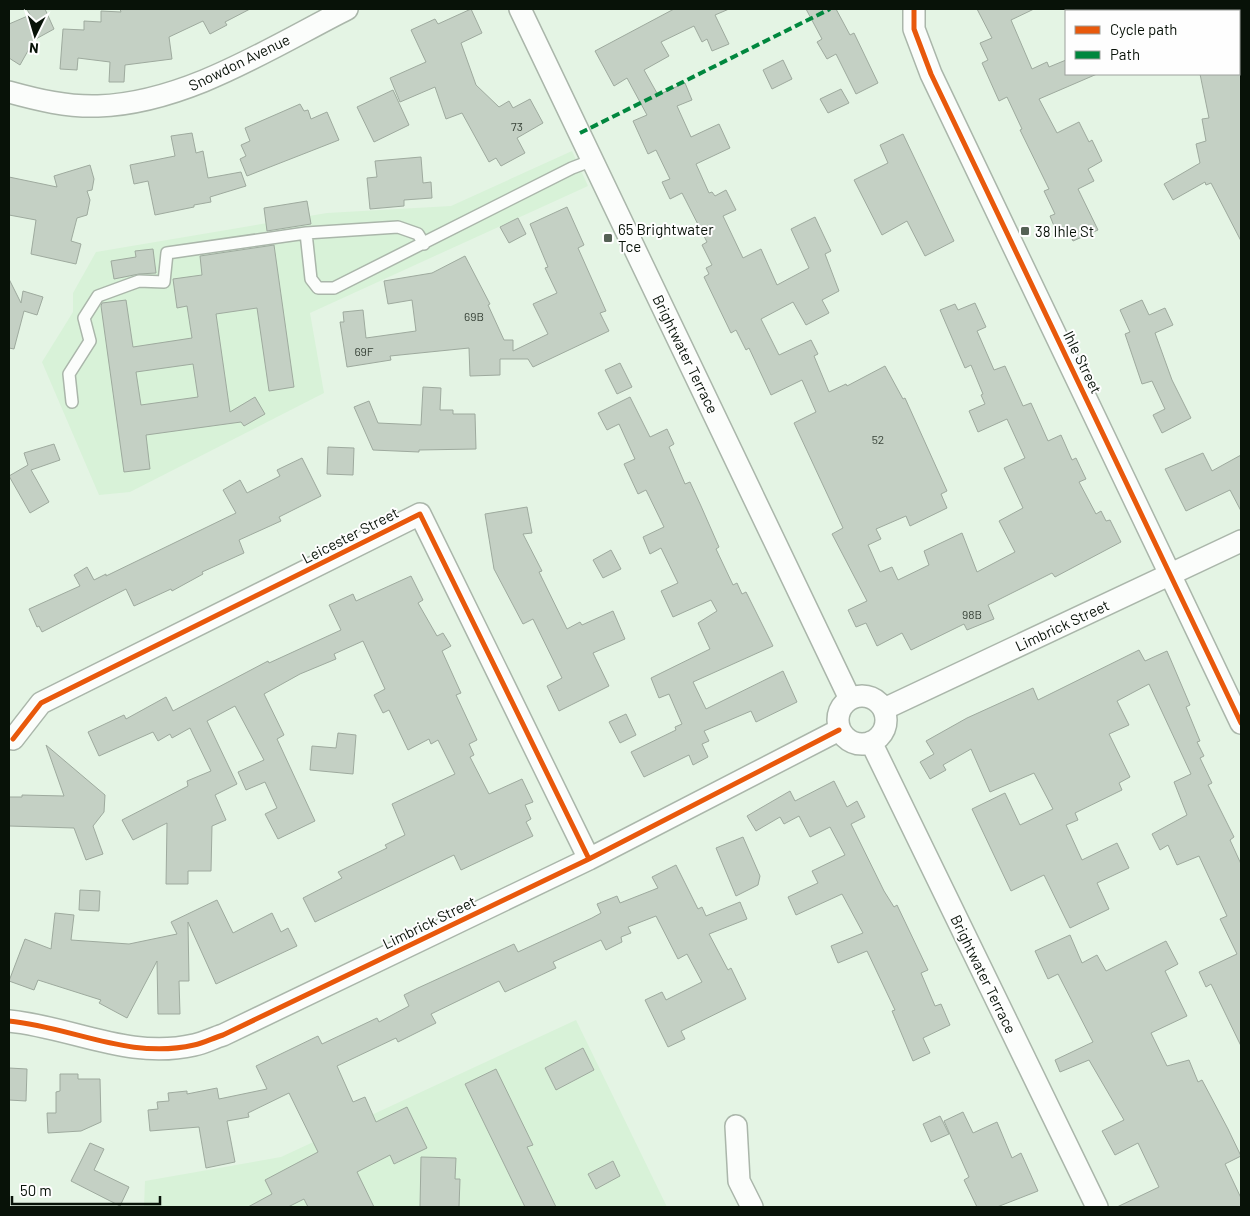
<svg xmlns="http://www.w3.org/2000/svg" width="1250" height="1216" font-family="Barlow,sans-serif">
	<style>
		.built { fill: #d8f2d8 }
		.building { fill: #c4d0c4; stroke: #9eaa9e; fill-rule: evenodd }
		.lines { fill: none; stroke-linecap: round; stroke-linejoin: round }
		.service-casing { stroke: #aab6aa; stroke-width: 14 }
		.minor-casing { stroke: #aab6aa; stroke-width: 24 }
		.service { stroke: #fbfdfb; stroke-width: 11 }
		.minor { stroke: #fbfdfb; stroke-width: 21 }
		.quiet { stroke: #00873e; stroke-width: 4; stroke-dasharray: 8 4; stroke-linecap: butt }
		.cycleway-casing { stroke: #fefefe; stroke-width: 8 }
		.cycleway { stroke: #e8590c; stroke-width: 5 }
		.poi-dot { fill: #556155; stroke: #fefefe; stroke-width: 2 }
		.labels { text-anchor: middle; dominant-baseline: central; stroke-width: 4; stroke-linejoin: round; paint-order: stroke }
		.number-label { font-size: 12px; fill: #374237 }
		.street-label { font-size: 15px; fill: #081208; stroke: #fefefe }
		.poi-label { font-size: 15px; fill: #081208; stroke: #fefefe; text-anchor: start }
	</style>
	<rect width="100%" height="100%" fill="#e4f4e4"/>
	<path class="built" d="M572 151 588 186 310 313 324 393 130 492 99 495 42 362 73 312V293L96 252 327 213 451 206Z
		M576 1020 667 1207H144L145 1181 281 1157Z"/>
	<path class="building" d="M27 9H45L54 29 34 40 20 65 9 58V24L30 15Z
		M120 9H250L225 22 227 25 210 34 203 21 169 37 172 59 125 65 124 82H109L110 62 78 58 77 70 60 69 63 29 84 30V21L101 22V11L121 12Z
		M471 9 482 33 461 43 476 85 499 107 509 101 513 108 530 99 543 123 517 138 525 153 501 166 496 158 489 162 462 113 446 119 435 87 400 102 390 78 426 62 411 30 435 19 438 24Z
		M674 9H729L715 15 729 44 712 51 707 39 702 42 694 26 661 42 669 56 644 70 658 95 685 83 692 100 677 106 691 137 719 124 730 148 696 164 709 193 712 192 715 196 726 190 736 210 723 216 743 258 761 249 777 285 809 268 791 229 815 217 831 251 825 254 839 291 822 300 829 313 806 325 793 302 761 319 779 355 811 340 818 354 814 356 829 392 846 384 847 386 885 366 903 399 905 398 947 491 941 494 947 508 910 526 906 516 876 529 881 539 868 545 880 572 892 567 898 580 929 565 924 551 962 533 977 572 1015 552 999 521 1023 508 1004 468 1025 458 1007 419 978 432 969 411 985 404 981 395 983 394 971 365 965 368 940 310 955 304 958 310 975 303 986 327 977 331 994 370 1005 366 1023 406 1031 403 1048 441 1061 435 1072 460 1076 458 1086 479 1079 482 1096 514 1101 511 1106 521 1110 520 1121 542 1055 577 1052 573 988 605 994 619 967 630 964 624 911 650 902 633 877 646 866 623 856 627 848 610 867 601 832 534 843 528 794 423 816 412 802 380 771 395 749 348 746 350 736 330 731 333 704 277 709 274 706 268 712 265 702 245 707 242 682 193 670 199 662 182 670 179 656 150 648 154 633 121 647 115 627 78 614 86 595 51Z
		M806 9H836L850 35 854 33 878 83 856 94 836 54 827 59 817 42 822 39Z
		M977 9H1034L1011 20 1032 69 1047 62 1049 67 1066 60V74H1097L1039 99 1057 133 1079 122 1089 142 1092 140 1102 161 1088 169 1094 181 1078 189 1098 230 1073 241 1066 226 1056 231 1050 216 1055 214 1044 191 1049 189 1020 130 1022 129 1007 97 999 101 982 63 988 60 980 43 992 38Z
		M783 60 792 79 772 89 763 70Z
		M1200 74H1241V241L1211 183 1206 185 1205 182 1173 200 1164 184 1200 163 1196 144 1206 141 1202 119 1209 118Z
		M841 89 849 103 828 113 820 99Z
		M393 90 409 125 374 142 357 107Z
		M300 104 304 111 308 110 311 119 327 112 339 140 247 176 240 159 246 156 241 145 250 141 245 128Z
		M192 133 196 153 203 151 208 178 241 172 246 186 210 197 211 202 194 205V207L155 215 148 181 134 184 130 165 175 156 171 136Z
		M903 134 954 241 925 256 907 221 882 235 854 180 888 163 880 145Z
		M421 157 423 183 431 182 432 198 404 200V206L370 209 367 178 377 177 375 161Z
		M90 165 94 179 92 190 87 191 90 200 87 215 77 218 71 241 81 244 76 264 31 254 36 220 9 215V177L57 187 54 176Z
		M307 201 311 224 267 231 264 208Z
		M567 207 584 245 578 248 606 311 600 313 609 331 533 367 528 359H500V375L470 376 469 348 390 356 391 360 347 367 340 322H344L343 312 363 310 366 338 416 331 412 300 388 304 384 281 432 273 465 256 490 304 488 305 504 340H513V351L548 334 533 304 557 293 545 268 548 267 530 224Z
		M518 218 526 234 509 243 500 227Z
		M274 245 294 387 269 391 257 308 216 314 230 412 255 397 265 414 244 426 241 422 146 435 150 469 124 472 101 306 102 303 126 300 133 347 192 338 187 306 177 308 173 279 202 275 200 256ZM193 364 198 397 141 405 136 372Z
		M153 249 156 273 139 274 114 279 111 261 136 257 135 251Z
		M9 279 21 303 23 291 43 297 37 315 24 311 14 349 9 348Z
		M1142 300 1149 315 1165 308 1173 325 1155 333 1172 380 1191 418 1162 433 1153 415 1165 409 1152 381 1142 384 1125 334 1130 332 1120 310Z
		M620 363 632 387 617 394 605 370Z
		M423 387 441 388 440 410H453V414H475L476 449 419 450V452L373 450 354 407 369 401 378 423 421 425Z
		M630 397 650 437 667 429 674 444 669 447 685 484 690 482 701 506 719 547 716 549 733 585 737 583 742 594 746 592 773 646 693 682 706 709 783 671 797 702 756 722 751 711 704 731 709 741 702 744 708 757 693 765 689 755 644 777 631 752 676 730 675 727 682 724 669 694 659 698 651 678 710 649 698 623 717 611 711 600 673 617 661 591 678 583 661 548 650 554 643 537 664 527 646 490 638 494 624 464 635 459 619 424 607 430 598 413Z
		M54 444 60 460 31 470 49 502 30 513 9 476 28 465 24 453Z
		M328 447 354 448 353 475 327 474Z
		M1203 453 1212 471 1241 455V511L1230 490 1186 511 1165 469Z
		M302 458 321 496 279 517 281 521 239 540 244 553 202 572 203 574 172 591 171 589 134 606 126 589 42 632 39 626 37 627 29 609 80 586 74 575 87 567 94 580 106 574V576L236 513 223 490 240 480 247 493 280 476 277 470Z
		M527 507 532 533 523 534 542 571 539 572 567 629 580 622 582 625 613 611 625 639 593 653 609 686 559 711 547 686 562 678 533 619 523 624 494 569 485 514Z
		M611 550 621 569 603 578 593 560Z
		M411 576 423 600 418 603 437 636 443 633 451 646 442 651 461 693 456 695 477 740 469 744 474 755 470 757 489 794 522 779 533 802 525 805 531 819 526 822 533 836 461 870 454 855 315 922 303 898 342 878 338 872 387 848 385 845 405 835 392 804 455 774 438 740 431 744 429 739 408 750 389 710 383 713 374 695 385 689 363 641 334 654 336 659 300 674 264 694 284 735 277 739 315 821 278 839 265 814 277 808 265 782 246 790 238 772 264 760 235 706 207 721 237 784 215 795 226 820 212 826 211 871H188V884H166L167 823 133 840 122 820 188 786 187 781 211 771 190 728 172 738 170 734 158 741 153 732 99 756 88 732 124 715 126 719 166 697 173 711 268 661 269 663 341 630 329 605 353 594 356 601Z
		M1139 650 1145 661 1167 651 1190 705 1186 707 1200 741 1197 742 1204 756 1200 758 1212 783 1208 785 1234 837 1230 840 1241 864V1046L1211 984 1206 987 1199 972 1237 954 1220 919 1227 916 1199 856 1177 865 1168 845 1160 850 1152 834 1187 815 1174 782 1191 774 1149 684 1117 701 1129 725 1109 734 1130 777 1119 783 1122 790 1075 813 1078 820 1066 825 1082 860 1117 843 1129 868 1097 883 1109 909 1070 928 1044 875 1011 891 972 809 1005 793 1020 825 1053 809 1034 773 990 792 971 749 943 765 946 770 930 779 920 762 934 754 926 741 967 718 1033 688 1038 700Z
		M626 714 636 735 620 743 609 722Z
		M338 733 356 735 353 774 310 770 312 746 336 748Z
		M46 745 105 795 104 812 93 826 103 854 86 860 74 828 9 826V797H22V795L64 796Z
		M834 781 847 807 857 801 865 817 851 824 884 891 894 907 897 905 928 970 921 973 935 1006 941 1004 950 1025 923 1038 930 1053 913 1061 892 1011 895 1010 867 951 838 963 831 946 863 933 842 894 796 915 788 897 818 883 812 871 845 855 830 827 810 837 799 816 784 824 780 817 756 831 747 816 790 791 795 801Z
		M743 837 760 876 758 885 736 896 716 848Z
		M676 865 698 909 702 907 706 916 740 902 747 919 709 934 728 970 731 968 746 999 681 1031 685 1039 668 1047 645 1000 662 992 666 1000 702 982 687 954 678 959 656 916 628 927 631 933 621 937 622 942 606 950 601 940 553 962 556 968 505 992 499 981 431 1014 436 1023 398 1042 396 1038 337 1066 353 1102 365 1097 376 1122 407 1107 427 1148 394 1164 390 1155 357 1172 374 1207H308L304 1199 288 1207H248L272 1194 265 1180 318 1152 289 1093 248 1113 249 1117 227 1121 235 1162 206 1168 199 1127 150 1131 148 1110 158 1109 157 1102 169 1101 168 1093 187 1091V1094L217 1088 219 1099 267 1089 256 1066 318 1036 322 1044 377 1018 379 1022 409 1006 404 995 418 988 514 944 518 952 592 918 601 913 597 904 617 896 620 903 658 888 652 877Z
		M80 890 100 891 99 911 79 910Z
		M217 900 233 933 272 913 281 932 288 928 297 946 216 984 188 922 189 981H179L180 1014H158L157 961 127 1018 99 1003 101 1000 38 980 34 990 9 981 25 939 51 949 55 913 74 915 71 940 129 944 177 934 171 922Z
		M1070 935 1082 963 1097 955 1106 971 1166 941 1178 964 1165 971 1187 1016 1151 1033 1167 1066 1189 1060 1198 1082 1202 1080 1228 1129 1241 1156 1225 1164 1241 1198V1207H1117L1159 1187 1138 1143 1115 1155 1102 1131 1124 1120 1089 1060 1060 1072 1055 1060 1093 1042 1058 974 1048 979 1035 951Z
		M583 1048 594 1070 556 1090 545 1068Z
		M9 1068 27 1069 26 1101 9 1100Z
		M496 1069 533 1145 527 1147 556 1207H525L465 1084Z
		M60 1074H78V1079H100L101 1122 81 1131 48 1133 47 1113H56V1092L60 1091Z
		M963 1112 973 1133 997 1122 1012 1158 1021 1153 1038 1191 997 1207H977L964 1180 969 1177 944 1121Z
		M940 1116 949 1134 931 1142 923 1124Z
		M90 1143 104 1149 94 1170 129 1187 120 1206 71 1181Z
		M421 1157 456 1158 455 1179H460L459 1207H420Z
		M613 1161 620 1176 596 1189 588 1174Z"/>
	<g class="lines">
		<g class="service-casing">
			<path id="service" d="M306 233 311 279 318 288H334L572 168 593 160
				M72 402 69 374 90 341 84 318 98 296 139 281 164 282 167 253 306 233 398 227 418 234 424 244"/>
		</g>
		<g class="minor-casing">
			<path id="minor" d="M520 9 850 699
				M914 9V29L931 74 1241 723
				M9 92C38 100 67 107 98 106 186 103 270 48 347 9
				M838 720a24 24 0 1 1 48 0a24 24 0 1 1-48 0Z
				M884 709 1241 541
				M13 739 41 703 420 514 589 859
				M871 742 1097 1207
				M9 1021C72 1027 129 1060 194 1045 204 1043 213 1038 223 1035L589 859 839 730
				M736 1126 739 1181 752 1207"/>
		</g>
		<use href="#service" class="service"/>
		<use href="#minor" class="minor"/>
		<path class="quiet" d="M580 133 830 9"/>
		<g class="cycleway-casing">
			<path id="cycleway" d="M914 9V29L931 74 1241 723
				M13 739 41 703 420 514 589 859
				M9 1021C72 1027 129 1060 194 1045 204 1043 213 1038 223 1035L589 859 839 730"/>
		</g>
		<use href="#cycleway" class="cycleway"/>
	</g>
	<g class="poi-dot">
		<rect x="1020" y="226" width="10" height="10" rx="2.5"/>
		<rect x="603" y="233" width="10" height="10" rx="2.5"/>
	</g>
	<g class="labels">
		<g class="number-label">
			<text x="517" y="126">73</text>
			<text x="474" y="316">69B</text>
			<text x="364" y="351">69F</text>
			<text x="878" y="439">52</text>
			<text x="972" y="614">98B</text>
		</g>
		<g class="street-label">
			<text transform="translate(239 62) rotate(-26)">Snowdon Avenue</text>
			<text transform="translate(686 354) rotate(64)">Brightwater Terrace</text>
			<text transform="translate(1083 362) rotate(64)">Ihle Street</text>
			<text transform="translate(350 535) rotate(-27)">Leicester Street</text>
			<text transform="translate(1062 625) rotate(-25)">Limbrick Street</text>
			<text transform="translate(429 922) rotate(-26)">Limbrick Street</text>
			<text transform="translate(984 974) rotate(64)">Brightwater Terrace</text>
		</g>
		<g class="poi-label">
			<text x="618" y="229">65 Brightwater<tspan x="618" dy="17">Tce</tspan></text>
			<text x="1035" y="231">38 Ihle St</text>
		</g>
	</g>
	<rect width="1250" height="1216" fill="none" stroke="#081208" stroke-width="20"/>
	<rect x="1065" y="10" width="175" height="65" fill="#fefefe" stroke="#9ca09c"/>
	<rect x="1075" y="26" width="25" height="8" fill="#e8590c" stroke="#9ca09c"/>
	<text x="1110" y="35" font-size="15" fill="#081208">Cycle path</text>
	<rect x="1075" y="51" width="25" height="8" fill="#00873e" stroke="#9ca09c"/>
	<text x="1110" y="60" font-size="15" fill="#081208">Path</text>
	<g transform="translate(35 35) rotate(185)" stroke="#fefefe" stroke-width="4" paint-order="stroke">
	<path d="M0-4L9 19L0 12L-9 19Z" fill="#081208"/>
	<text y="-8" font-size="14" font-weight="bold" text-anchor="middle" fill="#081208">N</text>
	</g>
	<path d="M12 1196v8h148v-8" fill="none" stroke="#081208" stroke-width="2.5"/>
	<text x="20" y="1196" font-size="15" fill="#081208" stroke="#fefefe" stroke-width="4" paint-order="stroke">50 m</text>
</svg>
